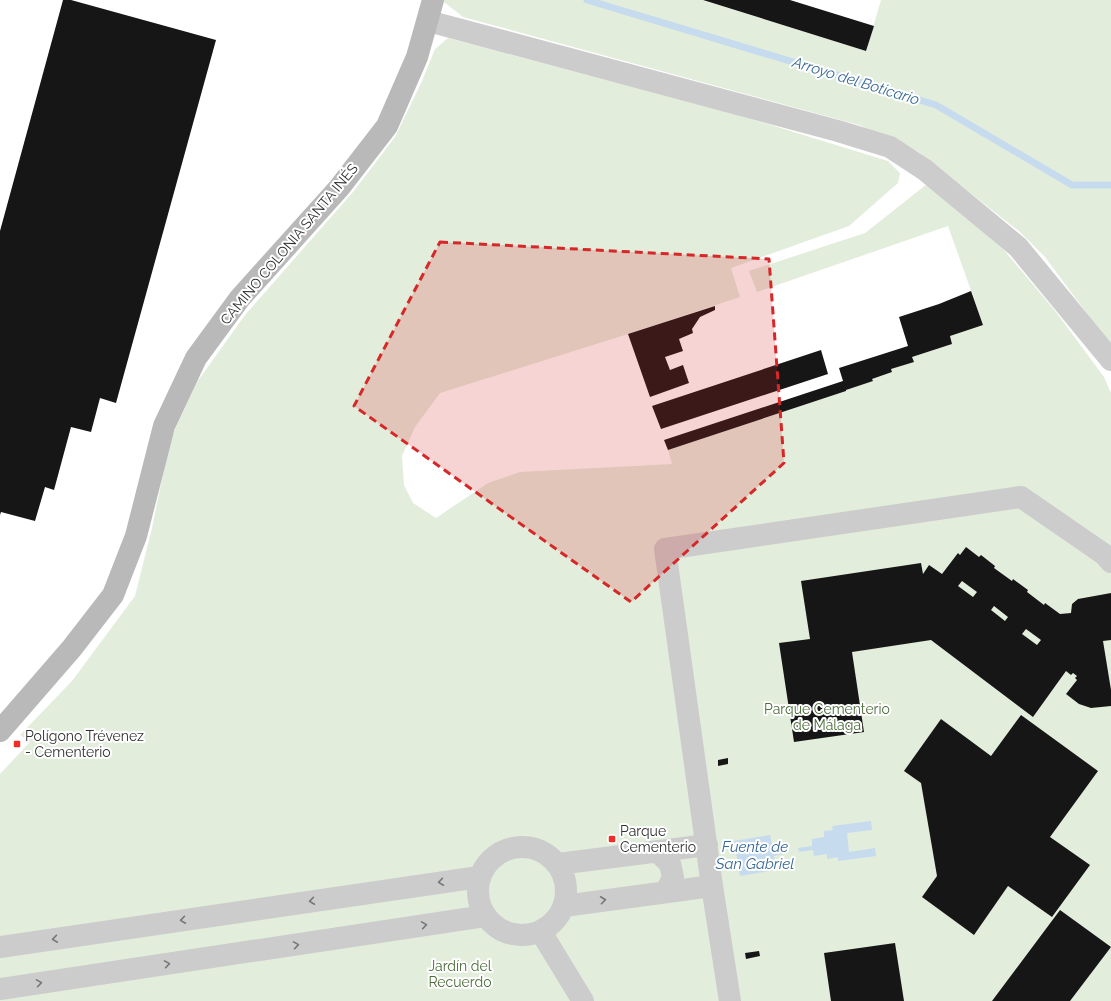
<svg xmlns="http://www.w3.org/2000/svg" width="1111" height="1001" font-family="Raleway,sans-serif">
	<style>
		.green { fill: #e3eddc }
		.water { fill: #c7dbee }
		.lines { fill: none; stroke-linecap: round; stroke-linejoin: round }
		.stream { stroke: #c7dbee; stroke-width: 7 }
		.building { fill: #161616; fill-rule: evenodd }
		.street { stroke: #ccc; stroke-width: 22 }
		.secondary { stroke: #b9b9b9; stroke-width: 22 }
		.oneway { stroke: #767676 }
		.marked { fill: #d62828; fill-opacity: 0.2; stroke: #d62828; stroke-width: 3; stroke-dasharray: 8 5; stroke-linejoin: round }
		.poi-dot { fill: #ef2e28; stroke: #fff; stroke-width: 1.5 }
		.labels { text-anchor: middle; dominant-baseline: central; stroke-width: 4; stroke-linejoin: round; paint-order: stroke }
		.street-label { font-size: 14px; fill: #2f2f2f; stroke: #fff }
		.park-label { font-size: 14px; fill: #4c6d39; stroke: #fff }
		.poi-label { font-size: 14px; fill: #2f2f2f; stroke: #fff; text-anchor: start }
		.water-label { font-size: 15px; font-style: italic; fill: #386896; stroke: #fff }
	</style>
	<rect width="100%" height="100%" fill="#fff"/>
	<path class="green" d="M444 0H702L866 51 881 0H1111V346L1045 257 1020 232 917 151 859 125 463 17 444 2Z
		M448 38 738 115 888 161 900 173 898 183 849 226 731 268 740 297 628 334 440 393 415 427 402 456 404 485 413 503 436 518 488 483 520 472 672 464 668 450 846 391V390L872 379 892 372 891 369 913 362 912 357 952 344 950 336 983 324 948 226 757 292 749 271 865 233 927 184 1004 250 1056 312 1104 377 1111 393V1001H0V774L30 742 20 735 72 681 135 596 152 528 170 440 197 382 245 315 353 192 395 137 422 81 435 49Z"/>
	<path class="water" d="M871 821 872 830 847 833 849 852 875 848 876 856 838 861V857L827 859V854L814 856 813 850 799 852 798 848 812 846V839L824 837V831L833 830 832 826Z
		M770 835 773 849 782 848 783 854 774 856 776 870 740 876 734 841Z"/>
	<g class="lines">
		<path class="stream" d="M587 0 936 105 1072 185H1111"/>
	</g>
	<path class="building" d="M63 0H71L216 40 116 403 100 398 91 432 71 427 54 490 45 487 35 521 1 512 0 515V231Z
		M703 0H790L874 26 866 51Z
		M971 291 983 325 950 336 952 344 912 357 914 362 891 369 892 372 872 379 873 381 846 390V391L668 450 664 440 843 381 839 368 908 346 899 317 939 304Z
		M715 306V310L700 317 692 329 693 333 679 339 683 351 665 357 670 370 683 365 689 383 650 397 628 334Z
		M821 350 828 374 661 429 652 406Z
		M966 547 979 557 981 555 995 566 994 568 1012 581 1013 579 1028 590 1027 592 1044 605 1045 603 1060 614 1071 613 1072 604 1078 599 1111 593V640L1103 641 1111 690V706L1091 708 1079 704 1066 694 1077 680 1075 678 1077 676 1073 673 1071 675 1066 671 1033 717 931 640 852 652 864 732 794 742 779 643 810 639 801 581 921 563 923 574 929 565 942 574 958 553 960 555ZM962 581 977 592 973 597 958 586ZM994 606 1008 617 1005 621 991 610ZM1026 629 1041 640 1037 645 1022 634Z
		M1021 715 1098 771 1050 837 1090 865 1052 917 1008 886 974 935 922 897 937 876 921 783 904 771 941 719 991 756Z
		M728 758V764L718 766V760Z
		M1060 910 1111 947 1070 1001H992Z
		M895 943 904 1001H831L824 953Z
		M759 951 760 956 746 959 745 953Z"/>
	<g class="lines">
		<path class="street" d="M428 21 838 131 890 147 925 170 1018 247 1111 360
			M478 891a44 44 0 1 1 88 0a44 44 0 1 1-88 0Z
			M657 851 670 864 673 877 666 892
			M558 864 707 845
			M564 906 712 886
			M541 932 583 1001
			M0 947 479 877
			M0 989 485 916
			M730 1001 712 886 665 549 1021 497 1105 555 1111 562"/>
		<path class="secondary" d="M0 731 72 648 113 595 136 536 164 426 196 358 240 298 339 188 387 126 417 57 433 0"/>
	</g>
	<defs><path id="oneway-chevron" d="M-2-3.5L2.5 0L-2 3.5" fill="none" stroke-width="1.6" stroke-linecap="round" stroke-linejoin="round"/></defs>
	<g class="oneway">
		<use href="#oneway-chevron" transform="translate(441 882) rotate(172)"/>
		<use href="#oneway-chevron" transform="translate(603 900) rotate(-7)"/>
		<use href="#oneway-chevron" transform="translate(312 901) rotate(172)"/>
		<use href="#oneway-chevron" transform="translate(183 920) rotate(172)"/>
		<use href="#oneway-chevron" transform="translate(424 925) rotate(-9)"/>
		<use href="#oneway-chevron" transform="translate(55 939) rotate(172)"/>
		<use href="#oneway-chevron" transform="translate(296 945) rotate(-9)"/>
		<use href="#oneway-chevron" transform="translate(167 964) rotate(-9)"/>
		<use href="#oneway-chevron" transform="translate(39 983) rotate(-9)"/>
	</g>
	<path class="marked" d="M440 242 769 259 784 463 631 602 354 406Z"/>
	<g class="poi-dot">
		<rect x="13" y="740" width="8" height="8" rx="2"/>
		<rect x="608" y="835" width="8" height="8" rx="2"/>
	</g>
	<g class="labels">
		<g class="street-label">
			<text transform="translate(289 244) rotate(-50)">CAMINO COLONIA SANTA INÉS</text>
		</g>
		<g class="park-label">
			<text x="827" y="709">Parque Cementerio<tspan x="827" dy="16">de Málaga</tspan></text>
			<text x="460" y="966">Jardín del<tspan x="460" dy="16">Recuerdo</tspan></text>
		</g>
		<g class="poi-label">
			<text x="25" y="736">Polígono Trévenez<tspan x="25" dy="16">- Cementerio</tspan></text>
			<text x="620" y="831">Parque<tspan x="620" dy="16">Cementerio</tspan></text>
		</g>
		<g class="water-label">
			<text transform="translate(856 81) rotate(17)">Arroyo del Boticario</text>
			<text x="755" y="847">Fuente de<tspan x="755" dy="17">San Gabriel</tspan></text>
		</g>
	</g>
</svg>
